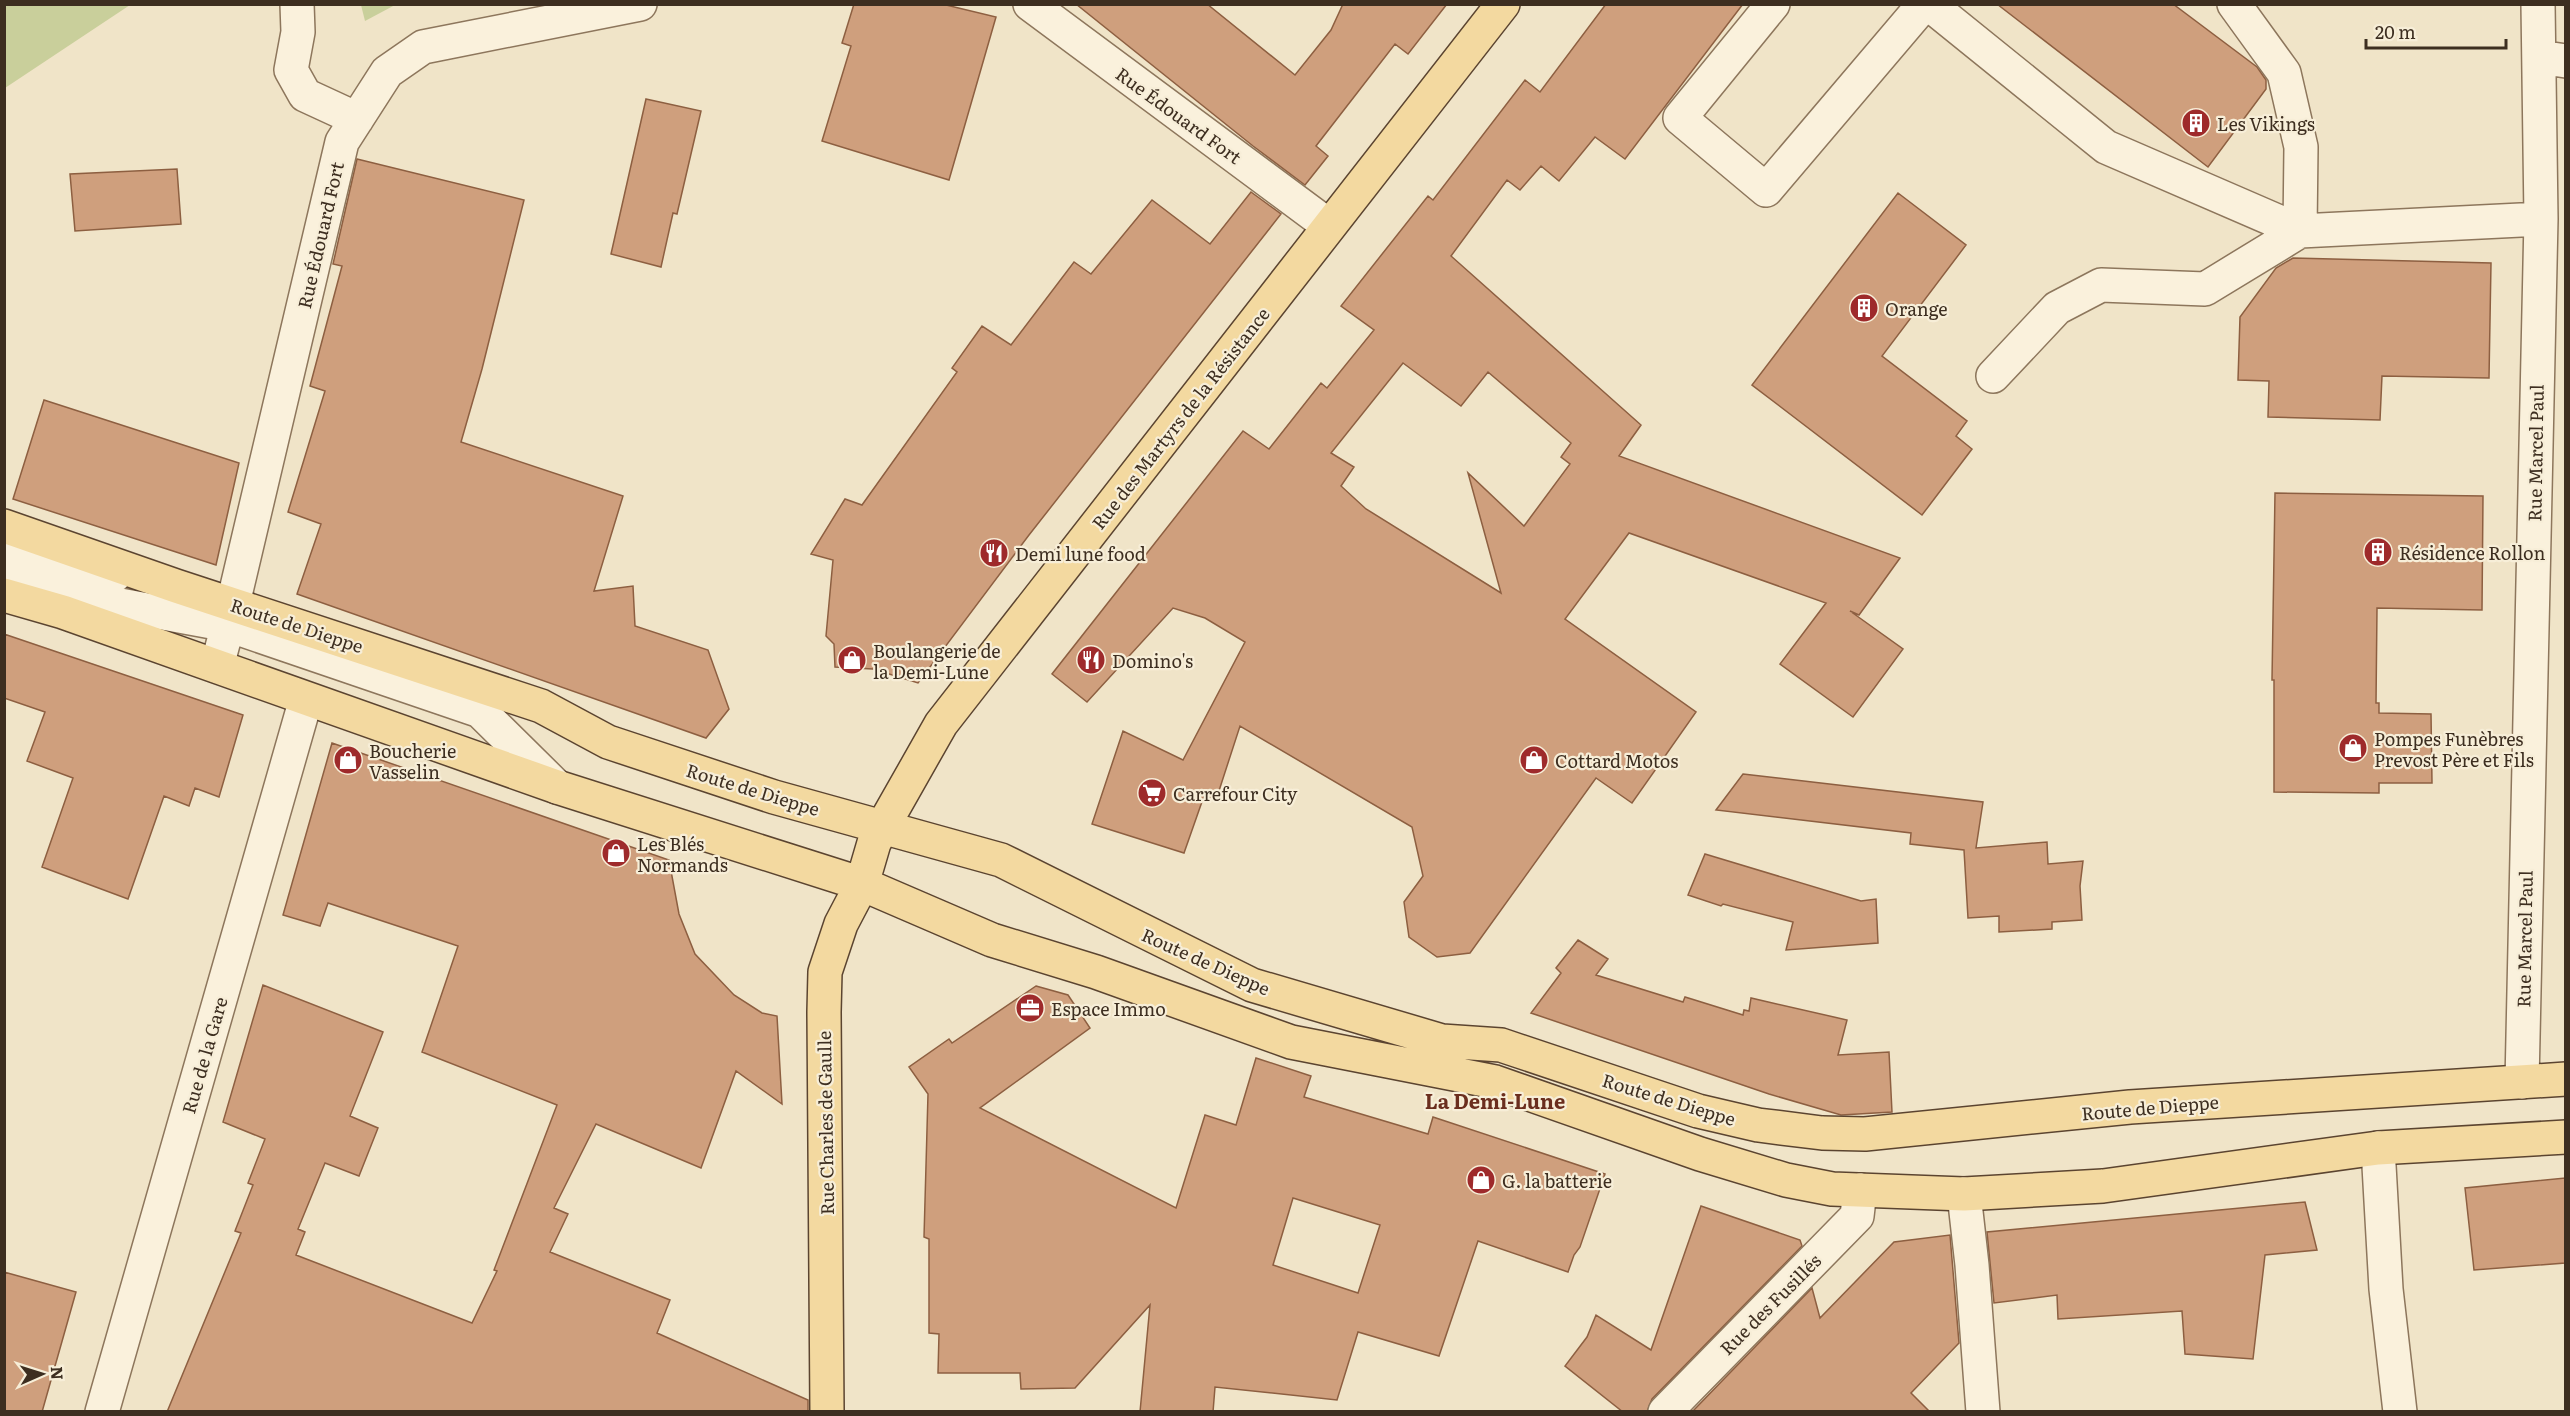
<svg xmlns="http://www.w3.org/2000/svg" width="2570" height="1416" font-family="Literata,serif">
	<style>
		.green { fill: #c9cf9b }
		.building { fill: #cf9f7d; stroke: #8d5f41; stroke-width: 1.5; fill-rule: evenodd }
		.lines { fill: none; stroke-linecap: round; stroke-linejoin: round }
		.minor-casing { stroke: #8d765c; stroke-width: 36 }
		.major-casing { stroke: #5b4430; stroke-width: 36 }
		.minor { stroke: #faf1dc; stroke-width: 33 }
		.major { stroke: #f3d9a0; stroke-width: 33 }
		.labels { text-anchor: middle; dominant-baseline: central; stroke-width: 4.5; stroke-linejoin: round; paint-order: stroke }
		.street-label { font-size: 18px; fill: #3d2e20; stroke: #f7eed8 }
		.poi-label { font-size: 18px; fill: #3d2e20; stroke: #f7eed8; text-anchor: start }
		.neighbourhood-label { font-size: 20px; font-weight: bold; fill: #6b2e1e; stroke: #f7eed8 }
	</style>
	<rect width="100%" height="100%" fill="#f0e4c8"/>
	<path class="green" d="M5 4H130V5L5 88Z
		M361 5V4L395 5 365 21Z"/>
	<path class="building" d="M854 4H942L996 17 949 180 822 141 851 46 842 43Z
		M1076 4H1207L1295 75 1331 30 1343 4H1447L1408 54 1395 44 1316 146 1328 156 1305 185 1253 146Z
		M1606 4H1743L1625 159 1595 137 1559 181 1541 166 1520 190 1507 180 1451 256 1641 425 1619 456 1900 558 1859 615 1850 611 1903 649 1853 717 1780 664 1826 603 1629 533 1565 619 1696 712 1632 803 1596 778 1470 953 1437 957 1409 937 1404 902 1423 876 1412 827 1240 726 1216 800 1204 796 1184 853 1092 824 1123 731 1183 760 1245 642 1205 618 1173 608 1087 702 1052 674 1243 431 1269 449 1321 383 1327 388 1374 330 1341 306 1428 196 1433 200 1525 80 1540 92ZM1403 363 1461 406 1488 372 1571 443 1561 457 1570 464 1524 526 1468 473 1501 593 1366 509 1341 486 1354 467 1331 453Z
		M1997 4H2173L2257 67 2266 80V89L2208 167Z
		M646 99 701 111 677 214 673 213 661 267 611 254Z
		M357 159 524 200 482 369 461 442 623 496 594 591 633 586 635 626 708 650 729 709 706 738 297 594 321 524 288 512 325 391 310 386 342 266 333 264Z
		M177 169 181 224 75 231 70 174Z
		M1251 192 1281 214 1029 535 918 683 873 669 835 667 834 644 826 636 833 560 811 554 845 499 862 505 957 372 952 368 982 326 1011 345 1074 262 1091 274 1152 200 1210 244Z
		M1898 193 1966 245 1882 356 1967 421 1956 436 1972 449 1922 515 1752 385Z
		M2293 258 2491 263 2489 378 2382 376 2380 420 2268 417 2269 381 2238 380 2240 317 2276 268Z
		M44 400 239 463 216 565 13 499Z
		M2275 493 2483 496 2482 610 2377 608 2376 703H2379V713L2431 714 2432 783H2379V793L2274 792V680H2272Z
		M4 634 243 715 219 797 195 788 189 806 164 796 128 899 42 867 73 778 27 761 45 712 4 698Z
		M332 743 669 860 679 914 695 954 734 995 762 1013 777 1016 782 1104 736 1071 701 1168 596 1124 554 1208 568 1214 550 1252 670 1300 657 1333 808 1400V1412H167L241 1233 235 1231 253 1185 248 1183 265 1139 223 1122 263 985 383 1032 350 1116 378 1128 359 1176 325 1163 298 1229 305 1232 296 1255 472 1323 497 1271 494 1270 557 1105 422 1052 458 946 328 903 320 926 283 915Z
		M1743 774 1983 802 1976 848 2047 842 2048 864 2083 861 2080 886 2082 920 2052 922V929L1999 932V916L1968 918 1964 850 1910 844 1911 833 1716 810Z
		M1705 854 1861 901 1876 899 1878 943 1786 950 1793 922 1723 904 1721 906 1688 895Z
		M1578 940 1608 959 1596 975 1683 1002 1685 997 1743 1015 1744 1010 1749 1011 1751 998 1847 1020 1838 1055 1889 1052 1892 1112 1841 1115 1769 1094 1531 1013 1561 973 1556 968Z
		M1036 986 1068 995 1090 1028 980 1108 1176 1208 1205 1115 1236 1125 1256 1058 1311 1076 1304 1097 1428 1134 1433 1117 1605 1174 1580 1247 1574 1255 1568 1272 1478 1241 1439 1356 1358 1332 1337 1400 1215 1387 1213 1412H1140L1150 1305 1075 1388 1021 1389 1020 1373H938L939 1334 929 1333V1239L924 1237 928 1094 909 1067 949 1039 952 1043ZM1293 1198 1380 1225 1358 1293 1273 1265Z
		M2565 1178V1263L2474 1270 2465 1188Z
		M2305 1202 2317 1250 2265 1255 2253 1359 2185 1354 2182 1311 2058 1319 2057 1295 1994 1303 1987 1232Z
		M1701 1206 1800 1240 1802 1246 1652 1399 1647 1412H1623L1565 1366 1587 1337 1596 1315 1651 1350Z
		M1950 1235 1959 1343 1911 1393 1930 1412H1692L1812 1288 1820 1318 1894 1242Z
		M4 1272 76 1292 42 1412H4Z"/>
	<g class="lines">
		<g class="minor-casing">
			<path id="minor" d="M297 4 298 32 291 70 305 95 357 119
				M1030 4 1329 226
				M1773 4 1680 118 1766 190 1924 4
				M1929 4 2106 147 2300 231 2541 219
				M2539 57 2566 61
				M1993 376 2057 308 2101 285 2205 289 2300 231 2301 147 2284 73 2234 4
				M4 556 115 575
				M12 585 228 625 480 711 557 787
				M217 666 228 625 342 142 387 72 423 47 640 4
				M2522 1082 2541 219 2538 4
				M2378 1148 2386 1289 2400 1412
				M1964 1194 1972 1265 1983 1412
				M102 1412 306 699
				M1665 1412 1857 1216 1860 1190"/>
		</g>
		<g class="major-casing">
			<path id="major" d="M4 526 176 586 541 706 608 742 774 797 1001 860 1252 985 1442 1041 1501 1045 1698 1111 1758 1125 1822 1133 1865 1134 2130 1107 2566 1079
				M4 595 63 612 557 787 862 884 992 940 1096 972 1291 1042 1495 1082 1700 1154 1786 1180 1832 1189 1964 1194 2103 1186 2378 1148 2566 1137
				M827 1412 824 1012 825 972 841 924 862 884 874 843 882 828 941 724 1503 4"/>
		</g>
		<use href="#minor" class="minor"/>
		<use href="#major" class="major"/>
	</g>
	<defs>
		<g id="building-disc" transform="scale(1.5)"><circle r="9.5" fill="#9e2a2b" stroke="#f7eed8"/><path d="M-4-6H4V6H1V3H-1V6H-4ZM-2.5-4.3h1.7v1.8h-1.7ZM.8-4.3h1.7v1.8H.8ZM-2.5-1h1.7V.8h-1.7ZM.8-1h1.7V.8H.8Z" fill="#fff"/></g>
		<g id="restaurant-disc" transform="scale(1.5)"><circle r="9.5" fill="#9e2a2b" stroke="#f7eed8"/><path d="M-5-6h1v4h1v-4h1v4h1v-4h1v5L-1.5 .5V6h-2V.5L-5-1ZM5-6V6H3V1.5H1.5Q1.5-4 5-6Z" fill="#fff"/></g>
		<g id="shop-disc" transform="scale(1.5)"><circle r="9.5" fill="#9e2a2b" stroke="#f7eed8"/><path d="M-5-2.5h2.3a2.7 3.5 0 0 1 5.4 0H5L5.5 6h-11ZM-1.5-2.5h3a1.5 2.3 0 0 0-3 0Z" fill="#fff"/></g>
		<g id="supermarket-disc" transform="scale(1.5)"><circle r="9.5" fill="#9e2a2b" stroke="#f7eed8"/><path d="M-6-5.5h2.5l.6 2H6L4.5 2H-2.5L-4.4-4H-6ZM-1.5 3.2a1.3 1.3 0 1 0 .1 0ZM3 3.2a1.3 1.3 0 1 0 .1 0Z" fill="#fff"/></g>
		<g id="office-disc" transform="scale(1.5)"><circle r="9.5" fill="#9e2a2b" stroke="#f7eed8"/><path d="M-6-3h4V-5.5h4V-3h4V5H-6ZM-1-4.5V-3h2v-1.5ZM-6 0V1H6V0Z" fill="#fff"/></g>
	</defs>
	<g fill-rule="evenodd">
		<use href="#building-disc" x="2196" y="123"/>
		<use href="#building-disc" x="1864" y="308"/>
		<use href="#building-disc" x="2378" y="552"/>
		<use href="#restaurant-disc" x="994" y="553"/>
		<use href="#shop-disc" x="852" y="660"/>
		<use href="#restaurant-disc" x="1091" y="660"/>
		<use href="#shop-disc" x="2353" y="748"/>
		<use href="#shop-disc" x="348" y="760"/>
		<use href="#shop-disc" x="1534" y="760"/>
		<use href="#supermarket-disc" x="1152" y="793"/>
		<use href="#shop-disc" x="616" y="853"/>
		<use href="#office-disc" x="1030" y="1008"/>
		<use href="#shop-disc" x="1481" y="1180"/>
	</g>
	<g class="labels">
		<g class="street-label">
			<text transform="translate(1179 115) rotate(36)">Rue Édouard Fort</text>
			<text transform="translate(320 235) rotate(-77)">Rue Édouard Fort</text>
			<text transform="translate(1180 418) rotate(-52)">Rue des Martyrs de la Résistance</text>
			<text transform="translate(2535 453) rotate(-89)">Rue Marcel Paul</text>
			<text transform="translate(297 625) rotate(18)">Route de Dieppe</text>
			<text transform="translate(753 789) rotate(17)">Route de Dieppe</text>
			<text transform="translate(2524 939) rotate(-89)">Rue Marcel Paul</text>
			<text transform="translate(1206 961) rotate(24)">Route de Dieppe</text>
			<text transform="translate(204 1055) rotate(-74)">Rue de la Gare</text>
			<text transform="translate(1669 1099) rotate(17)">Route de Dieppe</text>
			<text transform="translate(2150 1107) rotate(-5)">Route de Dieppe</text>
			<text transform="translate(825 1123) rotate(-91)">Rue Charles de Gaulle</text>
			<text transform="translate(1770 1304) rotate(-45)">Rue des Fusillés</text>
		</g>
		<g class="poi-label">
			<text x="2217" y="123">Les Vikings</text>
			<text x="1885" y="308">Orange</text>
			<text x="2399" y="552">Résidence Rollon</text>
			<text x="1015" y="553">Demi lune food</text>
			<text x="873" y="650">Boulangerie de<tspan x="873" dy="21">la Demi-Lune</tspan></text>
			<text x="1112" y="660">Domino's</text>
			<text x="2374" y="738">Pompes Funèbres<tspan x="2374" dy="21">Prevost Père et Fils</tspan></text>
			<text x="369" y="750">Boucherie<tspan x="369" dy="21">Vasselin</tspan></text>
			<text x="1555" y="760">Cottard Motos</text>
			<text x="1173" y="793">Carrefour City</text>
			<text x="637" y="843">Les Blés<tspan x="637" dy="21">Normands</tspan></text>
			<text x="1051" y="1008">Espace Immo</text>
			<text x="1502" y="1180">G. la batterie</text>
		</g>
		<g class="neighbourhood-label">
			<text x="1495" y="1100">La Demi-Lune</text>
		</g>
	</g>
	<rect width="2570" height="1416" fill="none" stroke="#3d2e20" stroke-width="12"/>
	<g transform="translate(42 1374) rotate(87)" stroke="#f7eed8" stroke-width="4.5" paint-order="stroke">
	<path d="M0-4.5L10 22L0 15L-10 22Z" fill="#3d2e20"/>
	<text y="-9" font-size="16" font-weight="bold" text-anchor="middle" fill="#3d2e20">N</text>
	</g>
	<path d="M2366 39v9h140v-9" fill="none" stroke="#3d2e20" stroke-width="3"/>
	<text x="2375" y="39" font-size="18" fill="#3d2e20" stroke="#f7eed8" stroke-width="4.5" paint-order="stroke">20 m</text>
</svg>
